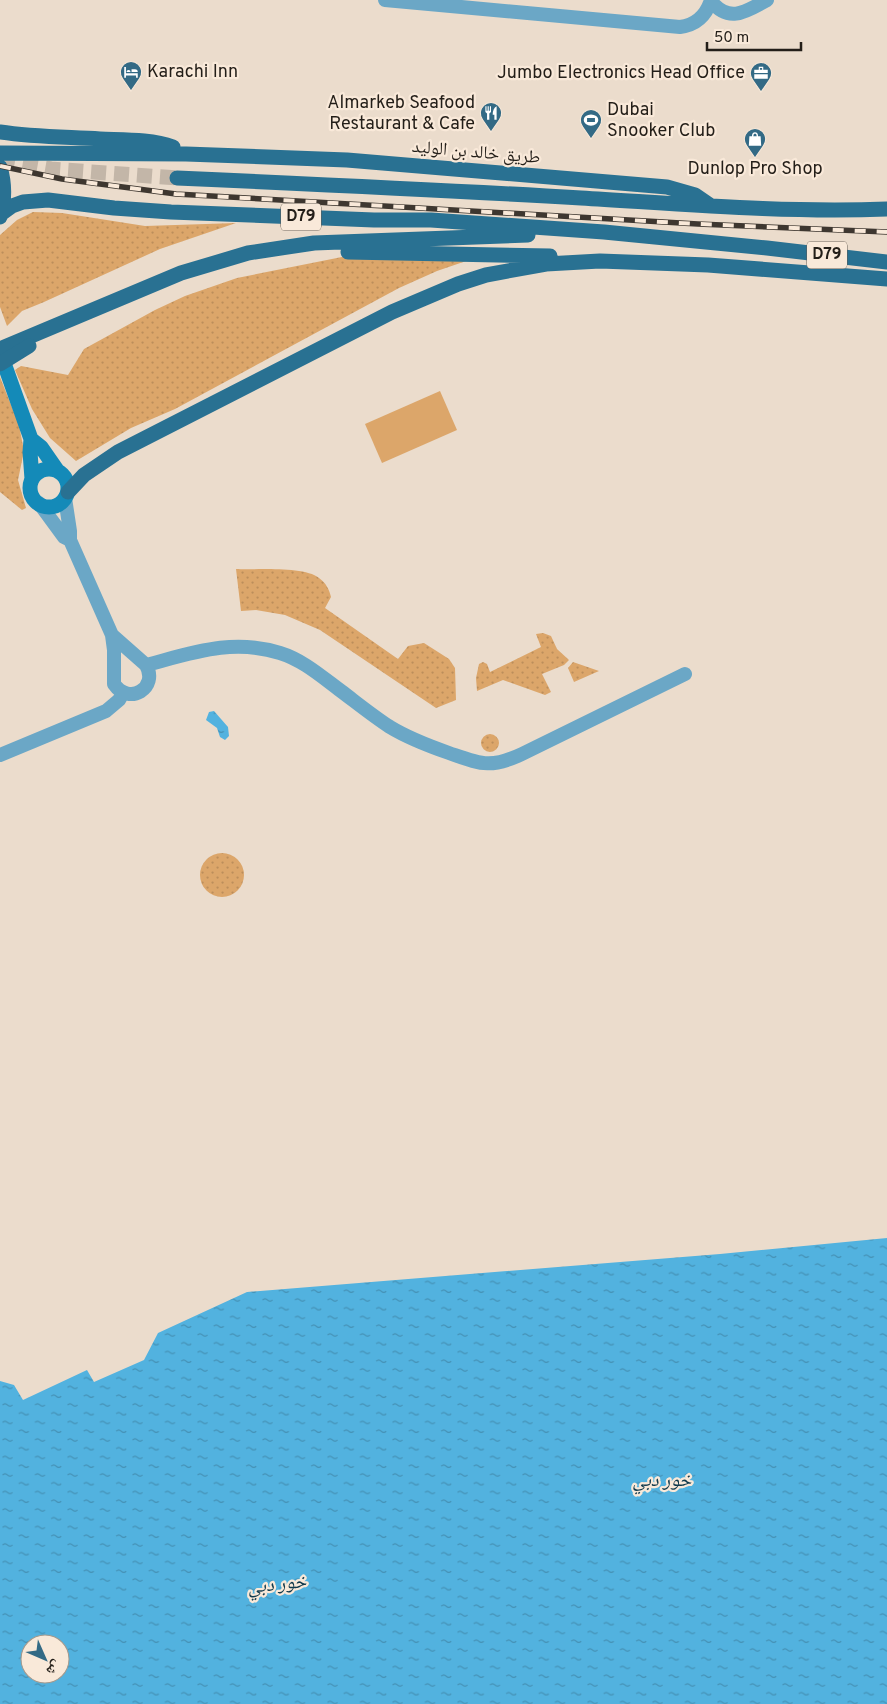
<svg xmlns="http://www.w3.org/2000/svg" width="887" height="1704" font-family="Overpass,'Noto Naskh Arabic',sans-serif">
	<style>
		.grass { fill: url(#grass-dots) }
		.park { fill: #dca66a }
		.water { fill: url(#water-ripples); fill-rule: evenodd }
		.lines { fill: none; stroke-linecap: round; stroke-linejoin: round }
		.primary-tunnel { stroke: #c3b6a8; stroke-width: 15; stroke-dasharray: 15 8; stroke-linecap: butt }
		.street { stroke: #6ba7c6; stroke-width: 14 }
		.secondary { stroke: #148ab8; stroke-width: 15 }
		.primary { stroke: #297192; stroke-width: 15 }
		.rail-casing { stroke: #3e3730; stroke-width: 5.5 }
		.rail { stroke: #f9e9d9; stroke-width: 4; stroke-dasharray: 11; stroke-linecap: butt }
		.primary-bridge { stroke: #297192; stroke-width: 15 }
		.labels { text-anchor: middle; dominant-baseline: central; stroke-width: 4.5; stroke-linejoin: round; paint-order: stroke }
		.shield { fill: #f9e9d9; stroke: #635b52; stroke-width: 1 }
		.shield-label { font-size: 16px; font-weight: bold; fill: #231e18 }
		.poi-label { font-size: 18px; fill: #231e18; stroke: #f9e9d9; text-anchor: start }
		.street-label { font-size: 18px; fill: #231e18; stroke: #f9e9d9 }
		.water-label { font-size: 19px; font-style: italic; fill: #0f394c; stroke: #f9e9d9 }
	</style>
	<defs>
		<pattern id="grass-dots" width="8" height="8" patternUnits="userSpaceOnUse" patternTransform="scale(1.25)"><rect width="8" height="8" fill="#dca66a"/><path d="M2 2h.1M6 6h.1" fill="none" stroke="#bc8e5b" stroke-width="1.8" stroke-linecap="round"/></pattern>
		<pattern id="water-ripples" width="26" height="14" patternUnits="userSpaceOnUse" patternTransform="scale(1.25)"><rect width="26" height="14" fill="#52b2df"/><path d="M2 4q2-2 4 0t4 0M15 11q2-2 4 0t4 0" fill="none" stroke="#4490b4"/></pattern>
	</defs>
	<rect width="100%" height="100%" fill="#ebdccc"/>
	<path class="grass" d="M33 212 62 213 145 226 236 223 160 249 44 302 22 311 7 326 0 307V235L17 220Z
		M357 254 472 259 437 271 399 288 175 409 131 428 76 461 50 438 32 409 15 370 21 366 68 375 84 349 155 310 185 296 237 278Z
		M0 377 19 425 24 451 18 480 26 508 22 510 0 492Z
		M236 569C256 570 304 566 319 578 326 583 329 589 331 597L325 608 398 659 408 646 424 643 449 659 455 668 456 700 436 708 320 630 285 615 256 610 241 611Z
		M543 633 551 636 557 649 569 660 564 665 542 674 551 692 545 695 503 680 477 691 476 678 479 664 483 662 487 664 490 672 541 647 536 634Z
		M573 662 599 671 574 682 568 668Z
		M481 743a9 9 0 1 1 18 0a9 9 0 1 1-18 0Z
		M200 875a22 22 0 1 1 44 0a22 22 0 1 1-44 0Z"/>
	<path class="park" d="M440 391 457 430 382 463 365 424Z"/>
	<path class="water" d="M214 711 228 727 229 736 225 740 220 737 217 728 206 720 209 712Z
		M887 1238V1704H0V1381L14 1385 23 1400 87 1370 94 1382 144 1360 158 1333 247 1292 720 1254ZM30 1644H60V1674H30Z"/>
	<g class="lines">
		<path class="primary-tunnel" d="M0 160 51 169 177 178"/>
		<path class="street" d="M385 0 680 27C696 25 706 16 711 0
			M711 1C729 24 747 11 767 0
			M65 498 70 531V540L112 635
			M39 503 64 537 70 540
			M112 635 146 665C159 688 129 706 114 684V650Z
			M146 665C192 653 232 638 280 653 303 660 322 677 341 691 357 703 373 716 390 727 408 738 429 746 449 753 481 764 490 769 522 754L685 674
			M0 755 106 711 119 700 123 693"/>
		<path class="secondary" d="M0 352 31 439 41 447 57 470
			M31 439 30 452 32 479
			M30 488a19 19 0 1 1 38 0a19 19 0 1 1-38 0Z"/>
		<path class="primary" d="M0 132C33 137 67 137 100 139 124 140 151 139 173 147
			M0 153 186 154 347 160 667 187 695 195 711 206
			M0 167C5 184 5 200 0 217
			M177 178C312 184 447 190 581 198 683 204 785 213 887 209
			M1 214 12 206 23 202 48 200 114 208 171 212 374 220H431L604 232 767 248 887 262
			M348 252 550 256
			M0 349 181 273 248 253 314 243 528 235
			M68 492 84 475 118 452 392 312 458 284 486 275 546 264 600 261 708 265 887 279"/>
		<g class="rail-casing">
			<path id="rail" d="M0 166 62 179 176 194 698 224 887 232"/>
		</g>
		<use href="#rail" class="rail"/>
		<path class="primary-bridge" d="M0 364 29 346"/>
	</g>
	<defs>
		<g id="hotel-pin" transform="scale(1.125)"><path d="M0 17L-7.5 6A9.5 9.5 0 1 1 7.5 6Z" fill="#336a85" stroke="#f9e9d9"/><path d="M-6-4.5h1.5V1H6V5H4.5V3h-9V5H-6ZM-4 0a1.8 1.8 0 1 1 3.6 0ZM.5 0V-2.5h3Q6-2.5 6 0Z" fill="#fff"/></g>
		<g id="office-pin" transform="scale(1.125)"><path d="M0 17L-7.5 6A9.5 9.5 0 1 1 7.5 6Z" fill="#336a85" stroke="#f9e9d9"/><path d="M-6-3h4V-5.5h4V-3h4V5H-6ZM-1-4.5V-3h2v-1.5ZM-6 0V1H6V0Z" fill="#fff"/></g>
		<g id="restaurant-pin" transform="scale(1.125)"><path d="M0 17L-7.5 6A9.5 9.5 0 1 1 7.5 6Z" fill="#336a85" stroke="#f9e9d9"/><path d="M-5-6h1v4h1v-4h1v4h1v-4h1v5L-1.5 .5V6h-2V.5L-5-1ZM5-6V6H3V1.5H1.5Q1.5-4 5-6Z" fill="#fff"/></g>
		<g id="stadium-pin" transform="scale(1.125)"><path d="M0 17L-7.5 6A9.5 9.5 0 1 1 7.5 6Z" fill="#336a85" stroke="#f9e9d9"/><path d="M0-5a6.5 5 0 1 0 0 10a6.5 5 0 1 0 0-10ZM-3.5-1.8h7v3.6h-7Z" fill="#fff"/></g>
		<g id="shop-pin" transform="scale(1.125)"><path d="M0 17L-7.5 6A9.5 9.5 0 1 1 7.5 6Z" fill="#336a85" stroke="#f9e9d9"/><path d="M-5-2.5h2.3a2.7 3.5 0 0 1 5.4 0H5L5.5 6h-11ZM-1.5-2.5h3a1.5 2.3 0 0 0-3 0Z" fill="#fff"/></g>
	</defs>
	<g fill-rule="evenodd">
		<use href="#hotel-pin" x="131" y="72"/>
		<use href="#office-pin" x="761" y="73"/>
		<use href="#restaurant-pin" x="491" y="113"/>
		<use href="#stadium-pin" x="591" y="120"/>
		<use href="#shop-pin" x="755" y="139"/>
	</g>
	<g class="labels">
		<g class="shield">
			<rect x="281" y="203.5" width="40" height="27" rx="4"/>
			<rect x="807" y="241.5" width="40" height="27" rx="4"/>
		</g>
		<g class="shield-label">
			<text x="301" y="217">D79</text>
			<text x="827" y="255">D79</text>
		</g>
		<g class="poi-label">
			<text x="147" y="72">Karachi Inn</text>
			<text x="745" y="73" text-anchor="end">Jumbo Electronics Head Office</text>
			<text x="475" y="103" text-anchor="end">Almarkeb Seafood<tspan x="475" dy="21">Restaurant &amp; Cafe</tspan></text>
			<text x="607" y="110">Dubai<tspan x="607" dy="21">Snooker Club</tspan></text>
			<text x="755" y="169" text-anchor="middle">Dunlop Pro Shop</text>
		</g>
		<g class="street-label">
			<text transform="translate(476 153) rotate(5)">طريق خالد بن الوليد</text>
		</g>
		<g class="water-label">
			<text x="662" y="1481">خور دبي</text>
			<text transform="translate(277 1585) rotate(-6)">خور دبي</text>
		</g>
	</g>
	<g transform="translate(45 1659) rotate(135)"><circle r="24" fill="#f9e9d9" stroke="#a3988c"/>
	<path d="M0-4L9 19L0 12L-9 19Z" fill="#336a85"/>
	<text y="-8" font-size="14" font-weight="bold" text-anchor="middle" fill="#231e18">ش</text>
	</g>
	<path d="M707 42v8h94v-8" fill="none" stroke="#231e18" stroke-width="2.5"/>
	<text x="714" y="42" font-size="15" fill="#231e18" stroke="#f9e9d9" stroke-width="4" paint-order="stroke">50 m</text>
</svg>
